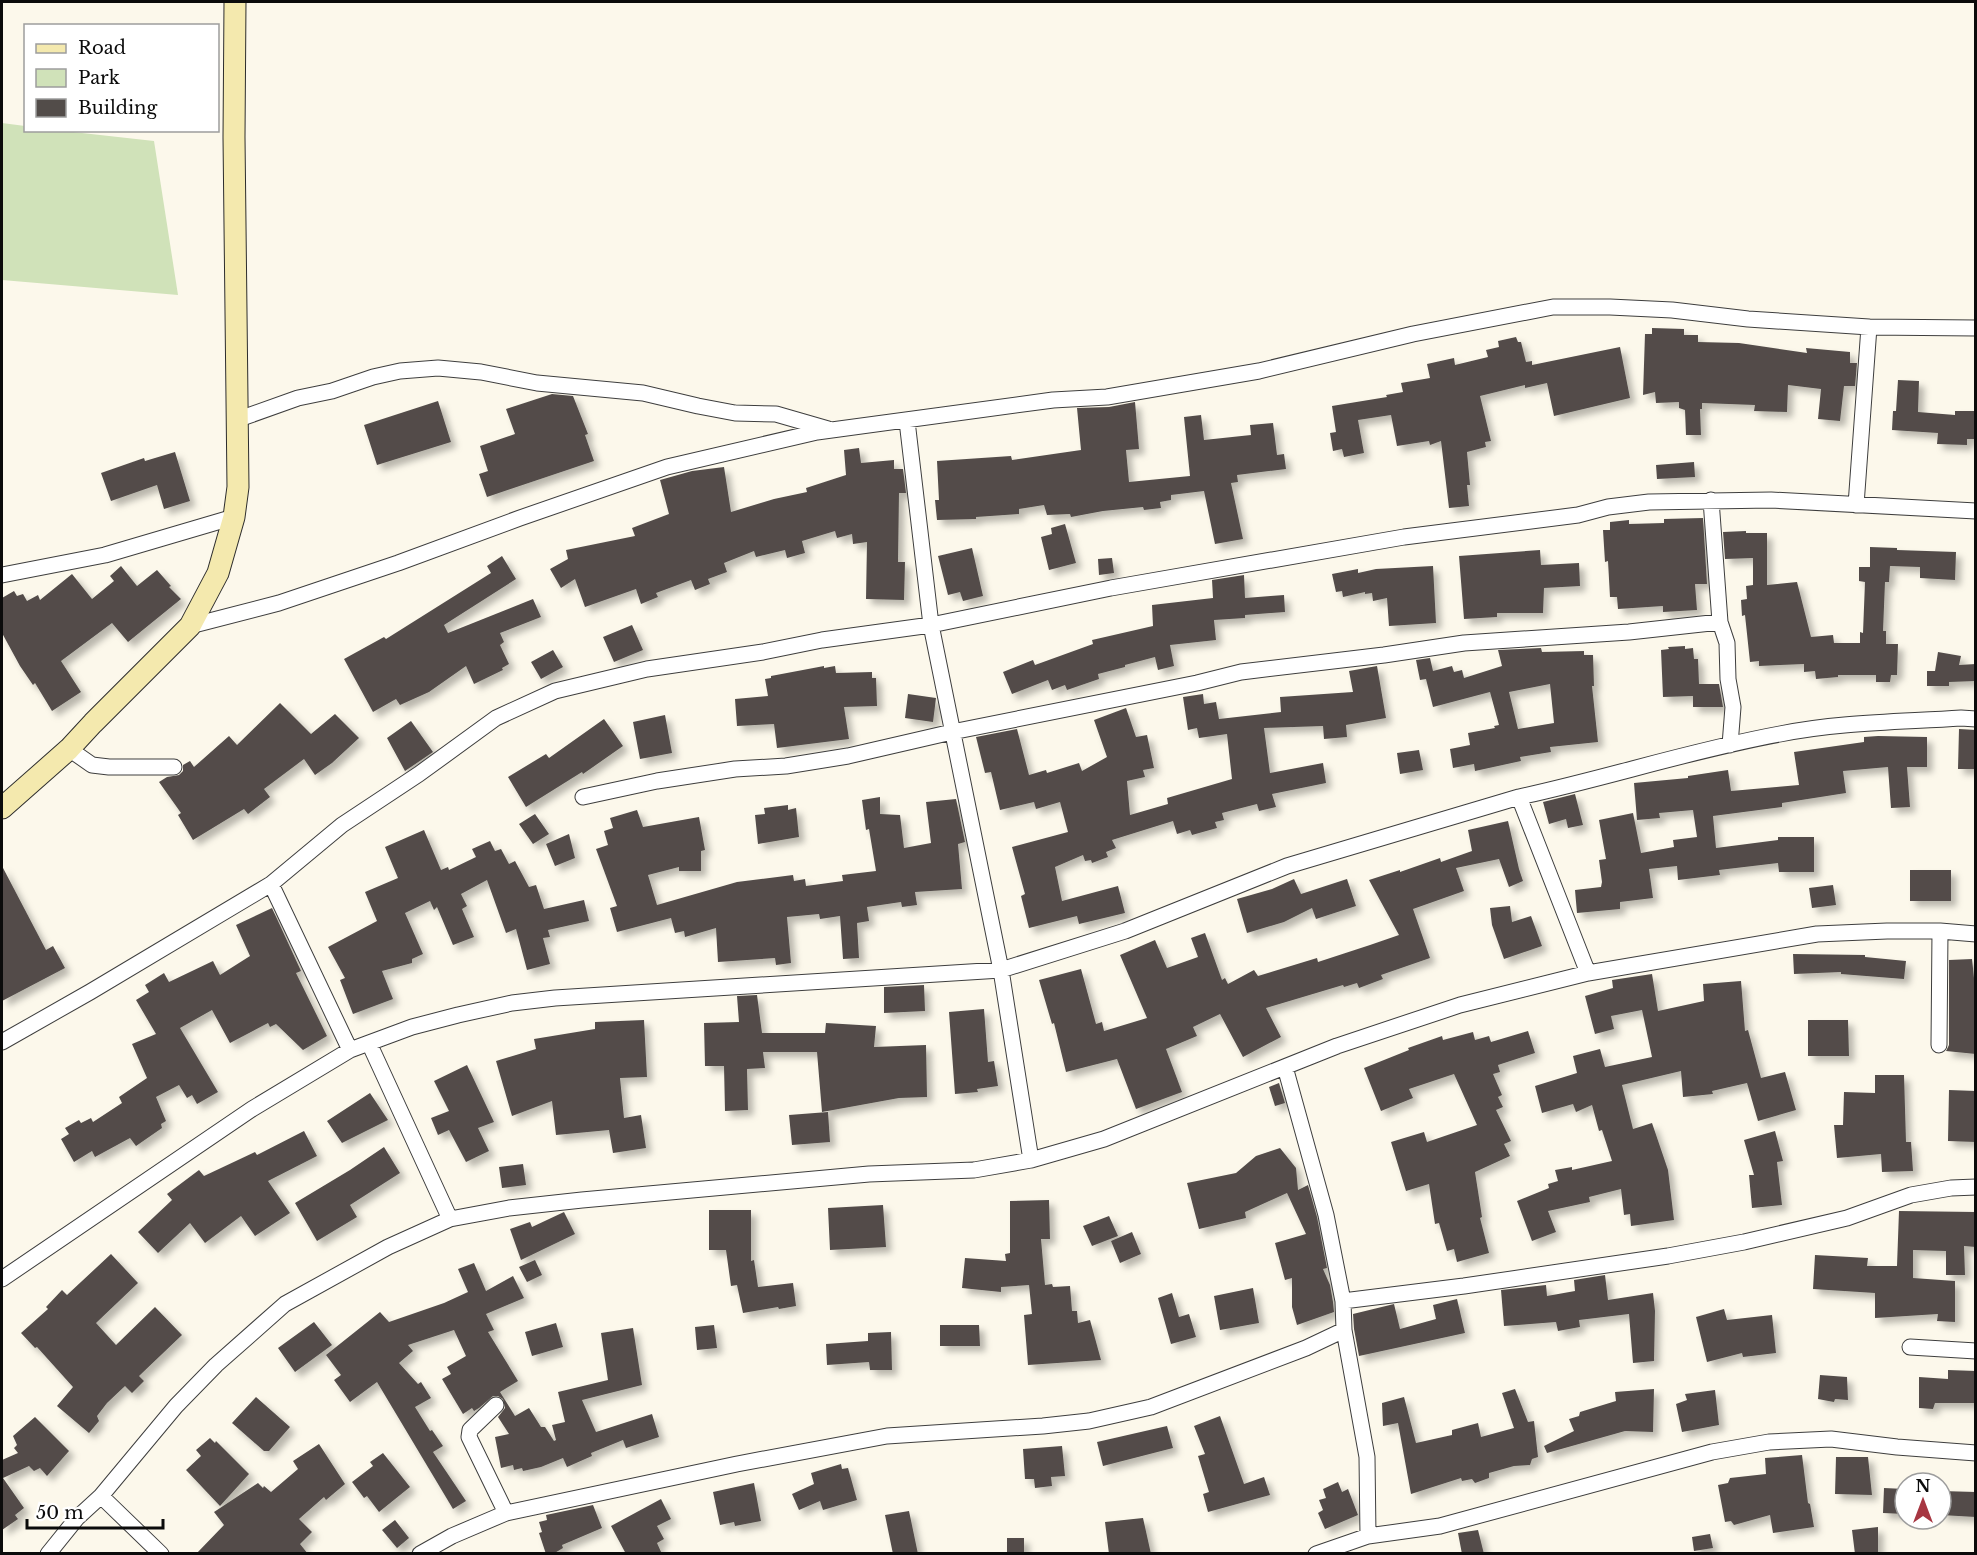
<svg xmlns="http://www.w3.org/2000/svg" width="1977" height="1555" font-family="'Libre Baskerville',serif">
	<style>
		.green { fill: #d0e2b9 }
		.building { fill: #524c49; fill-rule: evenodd; filter: url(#shadow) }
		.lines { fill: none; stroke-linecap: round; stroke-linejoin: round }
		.street-casing { stroke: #3e3e3e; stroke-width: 17 }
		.secondary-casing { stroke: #2d2d2d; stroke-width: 23 }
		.street { stroke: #fff; stroke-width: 15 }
		.secondary { stroke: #f4e9ae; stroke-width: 21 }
	</style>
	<defs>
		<filter id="shadow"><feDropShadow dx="5.5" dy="5.5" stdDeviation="3" flood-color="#0004"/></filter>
	</defs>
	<rect width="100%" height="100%" fill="#fcf8eb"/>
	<path class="green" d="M2 123 25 126 26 130 64 131 154 141 178 295 2 280Z"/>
	<path class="building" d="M1652 328 1684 329V335H1698V342L1739 343 1807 353 1806 348 1850 352V363H1857L1855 386H1844L1840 421 1818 419 1821 389 1788 385 1787 412 1754 411 1755 405 1702 403V409H1700L1701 435H1686L1685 410 1679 408V402L1656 403 1655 392 1643 395 1645 334H1652Z
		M1516 337 1518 342H1521L1526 362 1532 361V365L1620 347 1630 398 1554 416 1547 383 1525 388V385L1480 396 1491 441 1485 442 1486 447 1467 452 1470 485H1467L1469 506 1449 508 1441 441 1430 445 1429 441 1397 446 1391 415 1358 420 1364 453 1344 457 1342 449 1333 451 1330 433 1336 432 1332 406 1387 397 1386 395 1403 392 1401 383 1430 378 1427 364 1454 358 1455 365 1488 357 1486 350 1499 347 1498 341Z
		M1898 380 1919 381 1918 412 1955 415V411H1974L1975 439H1967V445L1937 444 1938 433 1892 430 1893 411H1896Z
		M552 394 573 396 588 434 585 435 594 461 487 497 479 474 488 471 480 446 515 434 506 409Z
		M438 401 451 442 377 465 364 425Z
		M1135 402 1139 449 1126 450 1129 482 1190 476 1184 417 1201 415 1204 440 1251 435 1250 425 1273 423 1277 455 1284 454 1286 469 1237 475 1238 482 1231 483 1243 539 1215 544 1204 491 1171 495V500L1160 502 1161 508 1144 510 1143 507 1103 511 1071 517 1070 514 1047 515 1044 505 1019 509V514L976 517V519L937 520 935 500H939L937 461 1011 456 1012 460 1081 450 1077 408 1109 407Z
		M859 448 861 463 894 460V469H903L906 493H899L898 562H905L904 600 866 599 867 542 853 544 852 534 837 538 835 531 802 541 805 553 787 558 785 550 756 557 754 551 724 563 727 572 708 579 710 584 695 590 691 580 656 593 658 597 641 604 636 589 585 607 575 579 561 588 550 569 568 559 566 550 635 536 632 528 669 514 660 480 692 471 724 467 731 512 774 499 807 492 806 488 846 475 844 450Z
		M175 452 190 501 164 509 157 485 111 501 101 473 144 458 145 461Z
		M1694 462 1695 477 1657 479 1656 465Z
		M1703 518 1707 584H1695L1697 610 1663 612V606L1618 609 1617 597H1610L1608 561 1605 562 1603 530H1610V522L1629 520V524L1664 523V519Z
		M1065 524 1076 563 1049 570 1041 537 1052 534 1051 528Z
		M1746 531V533H1767V585L1797 582 1811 637 1833 635 1834 643H1860V632L1863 633 1865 582 1859 581V567H1870V547L1897 548V550L1956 552 1955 580 1920 578V567L1890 566 1889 582H1885L1883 631H1886V644H1898L1897 675H1891L1890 682H1876V675H1838V677L1816 679 1815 671 1804 672V664L1759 666V661L1750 662 1745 615 1742 616 1741 600 1747 599 1746 586 1753 585V558L1725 559 1723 532Z
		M972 548 983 596 963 601 960 592 948 595 938 556Z
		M1540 550 1541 565 1579 563 1580 586 1544 588 1543 613H1497V617L1464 619 1459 556Z
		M502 556 516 579 444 625 448 633 533 599 541 617 500 633 504 642 500 645 509 664 502 668 503 670 474 684 466 666 429 692 400 705 396 699 373 712 344 659 384 637 386 639 491 573 487 566Z
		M1112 558 1114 573 1099 575 1098 559Z
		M121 566 137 586 157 570 171 586 169 587 181 599 128 642 112 623 61 661 81 692 52 711 35 683 33 685 20 666 2 633V598L14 591 17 596 23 594 27 601 38 595 40 600 72 574 92 599 114 581 110 576Z
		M1433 566 1436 623 1389 626 1387 598 1373 601 1372 593 1365 594V592L1343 597 1342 591 1336 592 1332 574 1358 569V573L1376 569Z
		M1244 575 1245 598 1284 595 1285 612 1245 615V618L1214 620 1216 640 1170 645 1174 666 1158 670 1155 657 1125 665V667L1098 674 1099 679 1067 690 1065 685 1052 690 1048 680 1012 694 1003 672 1033 660 1035 665 1093 644 1092 640 1153 626 1152 605 1213 598 1212 580Z
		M632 625 643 650 614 662 603 637Z
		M1685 646V649L1693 648 1694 659H1698L1699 684H1719L1723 707H1693V696L1663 697 1661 650 1669 649 1668 647Z
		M1541 648 1542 652 1584 651V655H1593L1594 686H1592L1598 742 1550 747 1551 752 1520 757 1521 761 1475 771 1474 764 1453 768 1450 749 1470 745 1468 733 1495 728 1494 726 1499 725 1490 692 1433 707 1426 679 1420 680 1416 660 1430 658 1433 671 1452 666 1454 672 1462 670 1464 678 1502 666 1498 650ZM1550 684 1554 723 1518 729 1509 692Z
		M553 650 563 667 541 679 531 662Z
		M1938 652 1961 656 1959 665 1976 664V681L1949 682V686H1927V671H1935Z
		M824 666V668L835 666 836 673 872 672V678H876L877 706 844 707 849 739 777 748 774 724 737 726 735 699 768 696 765 679 771 678V676Z
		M1377 666 1386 718 1346 725 1347 737 1324 739 1323 726 1264 728 1270 773 1323 763 1326 783 1272 794 1276 807 1259 811 1257 804 1222 813 1224 820 1215 822 1217 828 1192 835 1190 830 1177 834 1173 821 1112 840 1116 848 1106 852 1108 857 1092 863 1091 860 1085 861 1083 855 1055 867 1062 901 1118 886 1125 913 1079 924 1077 916 1029 928 1021 896 1025 894 1012 847 1068 832 1060 802 1036 809 1034 802 1000 810 991 772 985 773 976 737 1017 729 1029 775 1046 770 1047 773 1079 763 1082 771 1107 757 1094 720 1126 708 1136 737 1147 735 1154 768 1143 770 1145 777 1127 781 1130 815 1168 804 1167 798 1232 779 1227 734 1199 738 1197 728 1188 730 1183 697 1203 694 1204 704 1216 702 1219 719 1281 712 1280 697 1353 692 1349 671Z
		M908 694 936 698 933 722 905 718Z
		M280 703 311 734 335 714 359 738 332 763 315 775 304 759 264 789 270 797 248 814 244 809 193 840 178 815 181 813 159 782 167 777 179 775 183 771V765L190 761 194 767 229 736 237 745Z
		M665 715 672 753 640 759 633 722Z
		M604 719 623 746 583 774 582 772 526 807 508 777 546 754 549 758Z
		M411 721 433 752 405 771 387 738Z
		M1959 729 1976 730V769H1958Z
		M1878 736 1927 737V767H1907L1910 807 1891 808 1888 767 1843 771 1846 793 1782 803V807L1713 816 1716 848 1778 840V837H1814V872H1779L1778 863 1719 870 1720 875 1678 880 1677 866 1649 869 1653 898 1620 902V909L1577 913 1575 890 1601 887 1602 882 1599 860 1606 859 1599 820 1633 813 1641 853 1674 847 1673 840 1697 837 1693 810 1659 813 1660 818 1637 820 1634 783 1688 778V776L1728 770 1731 791 1799 785 1794 752 1864 742V737Z
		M1419 750 1423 770 1400 774 1397 753Z
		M1575 794 1583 825 1568 828 1566 819 1549 824 1543 802Z
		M880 797V814L900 815 904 848 931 843 926 802 956 799 965 842 958 844 962 889 915 892 917 905 902 907 901 902 867 907 869 921 857 923 859 958 843 959 840 916 820 919 819 914 787 917 791 963 776 965 775 958 718 962 716 928 685 937 684 931 675 933 671 918 617 932 610 908 617 906 596 849 608 845 604 831 613 828 610 818 637 810 643 827 699 817 705 850 701 851V871H679V867L648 875 657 905 737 882 793 875 794 881 805 879 806 886 843 881 842 875 876 871 869 829 866 830 862 800Z
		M788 805V810L796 808 799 837 758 844 755 815 765 814 764 808Z
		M535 814 549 834 533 844 519 824Z
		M1508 821 1519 869 1523 881 1509 887 1499 859 1456 868 1464 891 1413 909 1430 958 1381 975 1383 979 1359 988 1357 983 1344 987 1343 985 1266 1008 1281 1037 1243 1057 1220 1014 1193 1027 1197 1036 1166 1049 1182 1092 1136 1109 1117 1059 1066 1072 1054 1023 1052 1024 1039 980 1081 969 1096 1024 1102 1022 1104 1031 1147 1018 1120 955 1155 940 1167 968 1198 957 1191 938 1205 933 1222 980 1225 978 1228 984 1254 970 1258 976 1317 958 1318 962 1370 945 1399 935 1369 880 1400 870V872L1440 858 1441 862 1472 851 1468 830Z
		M424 830 441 870 448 867 449 870 476 857 472 849 490 841 495 851 501 849 509 864 515 861 529 887 536 885 544 909 584 900 589 921 548 930 550 937 543 938 550 964 527 970 516 929 506 933 487 880 461 894 467 906 462 909 474 937 453 945 437 907 434 910 430 901 405 913 423 954 412 959V963L382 971 393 999 353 1014 340 980 345 978 328 947 377 921 365 892 398 878 385 847Z
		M569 834 575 858 555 866 546 844Z
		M2 866 46 950 53 946 65 968 2 1001Z
		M1910 870H1951V901H1910Z
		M1294 879 1301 894 1347 879 1356 906 1316 919 1312 908 1284 922 1247 933 1237 899 1272 889Z
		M1833 885 1836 905 1812 908 1809 888Z
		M1510 906 1512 922 1531 916 1542 946 1504 959 1492 925 1490 908Z
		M272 908 301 971 296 973 327 1036 303 1050 276 1024 270 1027 268 1023 230 1043 212 1010 180 1028 218 1092 197 1104 192 1095 187 1098 179 1085 156 1097 166 1121 161 1124 162 1128 136 1146 130 1138 95 1157 92 1151 74 1162 61 1139 69 1134 65 1128 79 1120 81 1123 91 1118 93 1122 122 1103 119 1097 147 1078 132 1044 156 1034 136 1000 149 992 145 985 164 973 169 982 213 961 220 975 250 956 236 925Z
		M1793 954 1865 955V957L1906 961 1904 979 1841 974V972L1794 974Z
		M1972 959 1976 997V1054L1946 1051 1949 1045V960Z
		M1652 974 1658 1011 1704 1001 1703 984 1741 981 1745 1031 1748 1030 1761 1078 1785 1072 1796 1110 1758 1121 1747 1083 1712 1091 1713 1094 1683 1097 1681 1071 1622 1085 1633 1129 1652 1123 1668 1170 1674 1220 1631 1226 1630 1214 1624 1215 1621 1189 1589 1197 1590 1202 1548 1211 1556 1232 1532 1241 1517 1201 1549 1188 1548 1184 1558 1181 1555 1170 1572 1167V1170L1612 1161 1602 1130 1599 1131 1592 1105 1576 1112 1573 1104 1542 1113 1535 1086 1577 1073 1573 1056 1600 1049 1605 1067 1652 1057 1642 1010 1611 1016 1614 1029 1595 1034 1585 996 1613 988 1612 980Z
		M924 985 925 1011 884 1013V987Z
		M757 995 762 1033H825L826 1023 876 1026 874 1047 926 1045 927 1097 899 1098 822 1112 817 1052H763L765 1068 747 1069 748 1110 725 1111 724 1066H705L704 1023 739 1022 737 996Z
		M984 1009 988 1062 994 1061 998 1086 977 1089 978 1092 955 1094 949 1012Z
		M644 1020 647 1077 620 1078 624 1118 641 1115 646 1148 613 1153 609 1130 556 1135 552 1101 512 1116 496 1061 536 1049 534 1039 595 1029V1022Z
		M1808 1020H1848L1849 1056H1808Z
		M1528 1031 1535 1053 1498 1065 1500 1072 1493 1074 1502 1095 1498 1097 1503 1107 1496 1110 1511 1141 1504 1144 1510 1156 1475 1172 1482 1217 1480 1218 1489 1253 1457 1262 1454 1249 1447 1251 1439 1223 1435 1224 1429 1184 1406 1191 1391 1142 1424 1132 1427 1142 1477 1125 1454 1074 1409 1089 1413 1098 1381 1111 1364 1068 1409 1050 1408 1048 1442 1036 1443 1040 1473 1032 1475 1040 1489 1036 1491 1042Z
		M467 1065 494 1122 478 1128 489 1151 466 1162 449 1130 438 1135 431 1118 449 1111 434 1081Z
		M1875 1075H1904L1906 1142H1911L1913 1171 1882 1172 1881 1154 1837 1158 1834 1125H1843L1844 1092 1875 1093Z
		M1279 1083 1285 1103 1275 1106 1269 1087Z
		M1949 1090 1976 1091V1142L1948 1141Z
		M370 1093 388 1120 342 1143 327 1121Z
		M828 1112 830 1142 792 1145 789 1115Z
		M304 1131 317 1156 268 1181 290 1213 255 1236 241 1216 205 1243 190 1223 158 1253 138 1232 172 1200 167 1194 199 1170 204 1176 255 1152 257 1155Z
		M1775 1131 1783 1161 1777 1162 1782 1205 1752 1208 1749 1175H1754L1744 1140Z
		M384 1147 400 1173 350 1205 357 1217 317 1241 295 1203 350 1170Z
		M1280 1148 1296 1168 1298 1190 1308 1185 1317 1217 1327 1268 1323 1269 1330 1285 1333 1302 1334 1312 1297 1325 1292 1307V1278L1285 1280 1275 1243 1306 1234 1287 1193 1245 1212 1246 1218 1199 1229 1187 1183 1236 1173 1256 1156Z
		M523 1164 526 1185 502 1188 499 1167Z
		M1049 1200 1050 1239H1041L1045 1285 1052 1284 1053 1287 1070 1286 1072 1311H1077L1078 1323 1090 1320 1101 1360 1028 1365 1024 1315 1032 1314 1029 1285 1001 1287V1292L962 1288 965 1258 1006 1261 1005 1254 1010 1253V1201Z
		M883 1205 886 1247 830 1250 828 1208Z
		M709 1210H751V1261L754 1260 758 1287 793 1283 796 1306 779 1309 778 1307 743 1313 737 1285 731 1286 726 1250H709Z
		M1899 1211 1976 1212V1247L1964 1246 1965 1275H1946V1251L1913 1250V1278L1955 1281V1322L1937 1321 1938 1314 1875 1318V1293L1813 1289 1815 1255 1868 1258 1867 1266H1897Z
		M564 1212 575 1234 521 1260 510 1229 530 1222 532 1227Z
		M1109 1216 1118 1236 1092 1246 1083 1226Z
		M1132 1232 1141 1254 1120 1263 1111 1241Z
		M111 1254 138 1283 96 1323 116 1345 155 1307 182 1335 139 1376 144 1381 132 1393 125 1386 107 1403 97 1416 99 1421 89 1433 57 1406 73 1387 37 1347 35 1348 21 1333 48 1309 46 1307 62 1290 67 1295Z
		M535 1260 542 1275 527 1282 519 1267Z
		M474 1263 486 1291 513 1276 524 1298 486 1314 494 1330 488 1332 518 1381 500 1392 515 1416 529 1408 541 1427H545L554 1441 556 1440 552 1425 565 1422 558 1392 608 1380 601 1333 633 1328 642 1385 582 1400 596 1432 652 1414 659 1437 626 1448 623 1440 591 1453 592 1456 567 1467 563 1458 541 1467 523 1471 522 1468 514 1470 513 1465 501 1468 495 1437 509 1434 498 1417 505 1408 503 1399 498 1396H493L479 1408 474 1411 472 1408 463 1414 442 1379 451 1374 447 1367 466 1356 454 1330 408 1345 413 1351 399 1363 418 1384 421 1382 431 1398 415 1407 430 1431 432 1430 443 1446 433 1452 466 1501 453 1509 377 1382 350 1402 334 1380 341 1375 326 1355 380 1312 389 1322 444 1303 468 1292 458 1269Z
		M1605 1275 1608 1300 1653 1293 1655 1311 1654 1361 1633 1363 1629 1314 1579 1320 1580 1327 1558 1331 1556 1322 1504 1326 1501 1290 1546 1285 1547 1296 1575 1291 1574 1280Z
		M1253 1288 1259 1323 1220 1330 1214 1296Z
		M1172 1293 1179 1317 1189 1314 1196 1337 1171 1344 1158 1298Z
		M1457 1299 1465 1333 1359 1356 1354 1329 1353 1314 1394 1304 1400 1329 1436 1319 1433 1305Z
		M1724 1309 1727 1320 1772 1315 1776 1353 1743 1357 1742 1353 1707 1362 1696 1317Z
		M314 1322 332 1345 295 1372 278 1348Z
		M556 1323 563 1347 532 1356 525 1332Z
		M714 1325 717 1348 697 1350 695 1327Z
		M940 1325H979L980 1346H940Z
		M891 1332 892 1370H870L869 1362 827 1365 826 1344 868 1341V1333Z
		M1948 1370 1976 1371V1403H1935L1933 1409 1919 1408V1377L1948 1379Z
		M1820 1375 1847 1377 1848 1400 1835 1399 1834 1402 1818 1399Z
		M1515 1389 1528 1422 1534 1421 1538 1457 1532 1459 1530 1465 1514 1466 1489 1473V1478L1475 1483 1472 1479 1462 1481 1461 1478 1411 1494 1398 1423 1383 1426 1382 1403 1404 1397 1416 1443 1452 1435V1430L1478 1423 1481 1437 1514 1428 1502 1393Z
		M1654 1389 1653 1432 1625 1431 1547 1453 1544 1446 1574 1431 1569 1419 1579 1416 1580 1412 1616 1401 1615 1392Z
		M1715 1390 1719 1425 1682 1432 1676 1404 1687 1400 1685 1394Z
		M256 1397 290 1427 269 1451H264L232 1423Z
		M1220 1416 1244 1484 1264 1477 1270 1495 1208 1512 1203 1494 1209 1492 1198 1456 1205 1454 1194 1426Z
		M35 1417 69 1451 47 1476 40 1468 34 1471 29 1466 3 1478 24 1508 15 1515 18 1519 2 1530V1460L18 1453 14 1448 17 1445 13 1436Z
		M1167 1426 1173 1448 1103 1466 1097 1442Z
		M210 1438 215 1443 216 1441 249 1474 220 1506 186 1470 201 1456 196 1450Z
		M319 1444 345 1484 326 1500 324 1497 299 1519 312 1532 300 1544 308 1554H196L224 1525 214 1512 258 1483 263 1488 264 1486 271 1492 298 1469 293 1461Z
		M1062 1446 1065 1476 1051 1477 1052 1486 1035 1488 1034 1479H1025L1023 1449Z
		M383 1453 410 1487 379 1512 367 1496 364 1498 352 1482 373 1466 370 1462Z
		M1802 1455 1808 1503 1810 1504 1814 1527 1773 1533 1770 1515 1734 1525 1731 1521 1725 1522 1718 1485 1728 1483 1730 1478 1766 1474 1765 1458Z
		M1836 1457H1868L1872 1495 1835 1494Z
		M841 1464 842 1469 848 1468 857 1500 823 1510 820 1501 799 1510 792 1494 814 1484 811 1473Z
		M1338 1482 1342 1492 1348 1489 1358 1515 1325 1529 1318 1513 1323 1510 1319 1500 1326 1498 1323 1489Z
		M754 1483 761 1521 735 1526 734 1522 720 1525 713 1492Z
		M1884 1488 1905 1489V1514L1883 1513Z
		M1941 1491 1976 1492V1517L1941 1515Z
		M661 1499 671 1519 657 1526 664 1539 657 1543 662 1554H626L611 1526Z
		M593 1505 602 1528 562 1545 563 1548 553 1554H546L539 1533 542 1532 539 1522 547 1520 546 1515Z
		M909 1511 918 1554H893L885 1515Z
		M1143 1518 1151 1554H1109L1105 1522Z
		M395 1520 409 1538 397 1548 382 1530Z
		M1878 1527V1554H1855L1852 1530Z
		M1478 1530 1484 1554H1462L1458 1533Z
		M1710 1534 1713 1548 1694 1551 1692 1537Z
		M1007 1538H1024V1554H1007Z"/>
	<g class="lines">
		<g class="street-casing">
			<path id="street" d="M239 419 298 398 332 391 373 377 400 371 438 368 481 372 537 383 643 393 698 406 735 413 776 414 828 429
				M907 421 931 625 1001 970 1031 1160
				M1711 500 1720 622 1727 643 1728 679 1733 707 1730 745
				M1856 505 1869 327
				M2 575 105 555 234 517
				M190 626 279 603 398 563 520 518 667 467 817 432 1053 400 1107 397 1259 371 1413 334 1553 307H1610L1672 310 1748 319 1869 327 1976 328
				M69 749 92 765 109 767H174
				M583 797 657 781 735 769 786 766 848 756 952 732 1197 683 1241 672 1384 655 1464 643 1629 632 1720 622
				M271 884 350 1050
				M1588 973 1519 797C1607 778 1692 750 1780 734 1839 722 1901 722 1961 718L1976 719
				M2 1042 90 992 271 884 342 825 419 774 496 718 555 691 647 669 763 652 822 640 931 625 1111 588 1404 537 1578 515 1608 507 1649 502 1771 500 1976 511
				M369 1043 450 1219
				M1939 1045 1940 931
				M1285 1067 1326 1215 1343 1301 1344 1330 1367 1457 1368 1536
				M2 1279 252 1109 350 1050 412 1027 458 1015 512 1003 555 998 1001 970 1125 931 1287 866 1519 797
				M1343 1301 1464 1286 1668 1256 1744 1242 1847 1218 1911 1195 1951 1188 1976 1187
				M1910 1347 1976 1351
				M496 1405 470 1430 469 1437 506 1513
				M101 1496 161 1554
				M48 1554 77 1518 101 1496 176 1406 216 1365 285 1304 388 1247 450 1219 509 1208 582 1200 869 1174 974 1170 1031 1160 1104 1139 1337 1046 1460 1005 1588 973 1817 934 1887 931H1940L1976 934
				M420 1554 452 1536 506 1513 737 1464 887 1436 1043 1426 1089 1421 1151 1407 1306 1348 1344 1330
				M1316 1554 1368 1536 1440 1526 1712 1452 1769 1442 1831 1439 1897 1447 1976 1453"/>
		</g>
		<g class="secondary-casing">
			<path id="secondary" d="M2 808 69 749 93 723 190 626 218 573 234 517 238 487 234 137 235 2"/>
		</g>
		<use href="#street" class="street"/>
		<use href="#secondary" class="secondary"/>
	</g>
	<rect width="1977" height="1555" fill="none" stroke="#0b0b0b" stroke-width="6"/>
	<rect x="24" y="24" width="195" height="108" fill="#ffffff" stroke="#9d9d9d" stroke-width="1.5"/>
	<rect x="36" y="44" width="30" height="9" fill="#f4e9ae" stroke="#9d9d9d" stroke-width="1.5"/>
	<text x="78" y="54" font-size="18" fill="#0b0b0b">Road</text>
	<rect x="36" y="69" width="30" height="18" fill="#d0e2b9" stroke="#9d9d9d" stroke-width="1.5"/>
	<text x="78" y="84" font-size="18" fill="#0b0b0b">Park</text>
	<rect x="36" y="99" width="30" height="18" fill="#524c49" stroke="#9d9d9d" stroke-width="1.5"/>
	<text x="78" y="114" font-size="18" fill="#0b0b0b">Building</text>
	<g transform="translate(1923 1501)"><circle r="28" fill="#ffffff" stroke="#9d9d9d" stroke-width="1.5"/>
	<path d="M0-4.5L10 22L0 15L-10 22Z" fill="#a73641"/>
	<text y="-9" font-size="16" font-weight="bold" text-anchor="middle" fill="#0b0b0b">N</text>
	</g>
	<path d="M27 1519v9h136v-9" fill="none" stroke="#0b0b0b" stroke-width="3"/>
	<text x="36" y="1519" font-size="18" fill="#0b0b0b" stroke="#ffffff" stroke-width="4.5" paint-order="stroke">50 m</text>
</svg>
